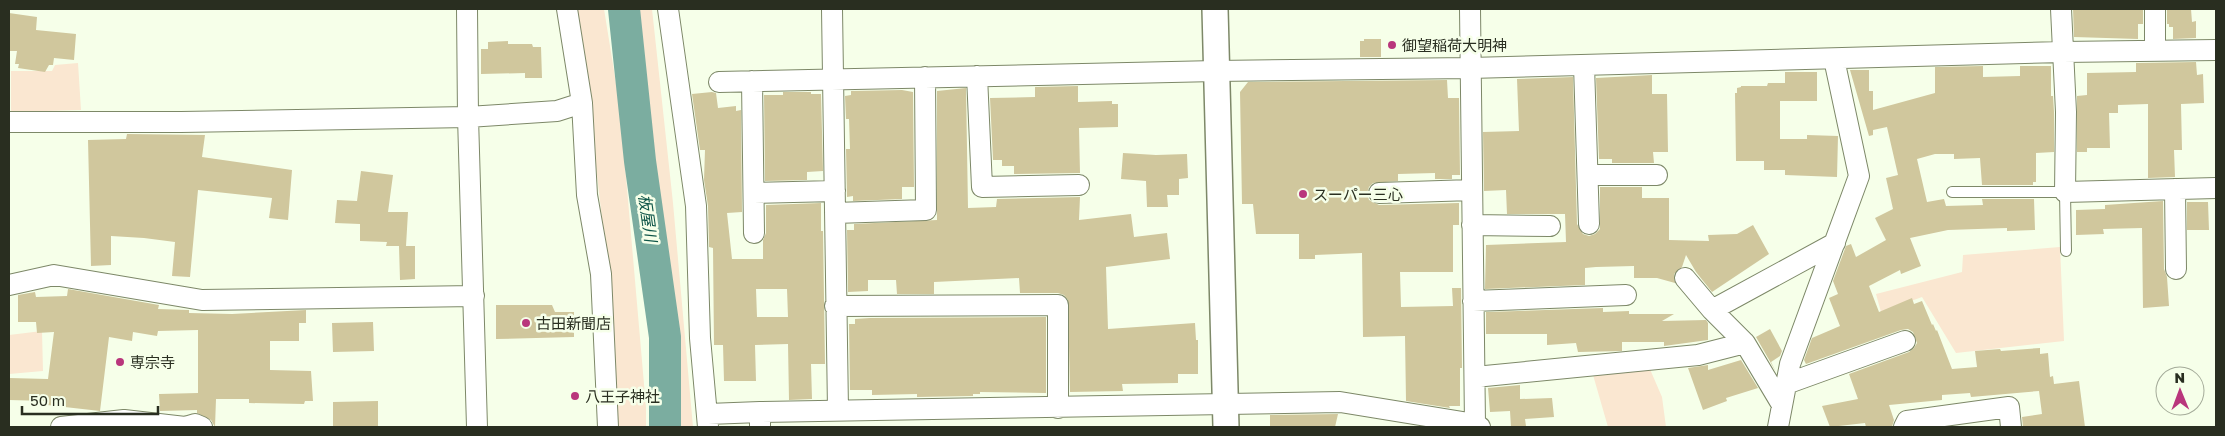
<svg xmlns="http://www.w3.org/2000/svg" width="2225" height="436" font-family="'Golos Text','Noto Sans JP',sans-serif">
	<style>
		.green { fill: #fae7d1 }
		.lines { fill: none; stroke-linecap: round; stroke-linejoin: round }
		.river { stroke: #7bada0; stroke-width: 32 }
		.building { fill: #d0c79d; fill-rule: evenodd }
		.service-casing { stroke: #7d8868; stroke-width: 12 }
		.minor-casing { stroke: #7d8868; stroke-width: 22 }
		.tertiary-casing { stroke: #7d8868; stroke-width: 28 }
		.service { stroke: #fff; stroke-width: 10 }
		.minor { stroke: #fff; stroke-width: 20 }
		.tertiary { stroke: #fff; stroke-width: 25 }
		.poi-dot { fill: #b9367c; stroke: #f6ffe9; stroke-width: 2 }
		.labels { text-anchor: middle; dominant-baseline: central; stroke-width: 5; stroke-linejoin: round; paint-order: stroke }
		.poi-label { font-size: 15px; fill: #292e20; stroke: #f6ffe9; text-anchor: start }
		.water-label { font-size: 16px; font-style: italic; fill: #0d5447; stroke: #f6ffe9 }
	</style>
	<rect width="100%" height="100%" fill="#f6ffe9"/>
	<path class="green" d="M574 9H604L620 108 646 407V427H609L608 271 589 105Z
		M633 9H652L673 203 693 427H678L674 340Z
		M78 63 81 110 11 112V71H52L55 65Z
		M2060 247 2064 341 1956 353 1922 297 1881 312 1876 294 1962 272 1963 255Z
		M42 331 43 371 9 374V335Z
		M1649 367 1662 397 1666 427H1608L1591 368Z"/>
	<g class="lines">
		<path class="river" d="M624 9 640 161 665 337V427"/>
	</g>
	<path class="building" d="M2073 9H2143V24H2138V39L2074 37Z
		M2167 9H2191L2192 22 2196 21V38L2173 39V27H2169V24H2167Z
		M9 13 37 17 36 30 76 34 74 60 54 58 53 65H49L45 72 18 68 19 64H15L17 51H9Z
		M1364 39H1381V57H1360V41H1364Z
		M508 41V44H532L533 47H541L542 78H525V73L481 74V49H488V42Z
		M2196 62 2197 75 2203 74 2204 103 2181 104 2182 150H2174L2175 177 2148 178V104L2118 105V113H2109L2110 148H2087V152H2077V96L2087 95V73L2136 72V63Z
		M1983 66V77L2020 76V66H2051V96H2053L2054 112V152L2036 153V182H2033V185H1982L1980 158 1954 159V154H1935L1917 159 1927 202 1944 199 1946 206 1983 205 1982 199H2034L2035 230 2007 231V228L1948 230 1910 238 1921 266 1901 274 1900 270 1869 286 1879 312 1912 298 1914 304 1922 301 1932 325 1933 324 1936 331 1937 330 1952 369 1977 367 1975 351 2000 349 2001 351 2040 348V354L2048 353 2050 377 2053 376 2054 384 2079 381 2085 427H2023L2022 417 2042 414 2039 391 1971 397 1970 393 1942 395V400L1889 405 1894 420 1892 427H1866L1865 423 1830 427 1822 406 1858 399 1849 374 1909 352 1914 348 1917 343 1913 332 1908 329 1901 330 1806 364 1804 360 1812 338 1840 326 1829 298 1838 294 1833 281 1846 246 1851 244 1856 257 1886 240 1875 218 1893 209 1886 178 1898 175 1887 127 1873 130V135L1869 136 1850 70H1869V91H1873V110L1935 93V67Z
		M1785 72H1817V101H1780V139H1807V135L1838 136 1837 177 1785 175V170H1764V161H1736L1735 93H1737V88L1741 87V86H1767L1768 83H1785Z
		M1652 75V94H1667L1668 152H1653L1654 163H1612V159H1599L1596 78Z
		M1573 77 1577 224 1583 234 1589 236 1595 234 1600 229V187H1642V198H1669V240L1709 241 1708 235 1737 234 1753 225 1769 254 1712 292 1696 272 1686 255 1682 267 1674 274 1675 283 1657 278H1634V266L1596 267 1585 268V285L1485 289 1486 245 1566 242 1565 214H1507L1506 190 1484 191 1483 132 1519 131 1517 79Z
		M1447 80 1448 98H1459L1460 175H1452V179H1435V173L1398 174V181L1373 183 1369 187 1367 193 1369 200 1379 205 1459 203V225H1453V272H1400L1401 307 1453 306 1452 288H1461L1462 368H1460V406H1449L1450 408 1406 401 1405 336 1363 337 1362 253 1315 255V259H1299V234H1256L1253 204H1242L1240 92 1248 82Z
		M1078 86V102L1112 101V104H1118V127L1079 128 1080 173 1014 174V166H1002V160H993L990 98 1035 97V87Z
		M966 88 968 208 996 207 997 199 1080 197 1079 220 1131 214 1134 237 1167 233 1170 259 1106 267 1108 329 1195 323 1196 340H1198V374H1178V383L1122 384 1123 391 1070 392 1068 300 1064 295 1058 293H1020L1019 278 934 282V294H897L896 280H868V291L848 292 847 230H854V224L937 220V91Z
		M902 90 913 92 914 187H902V199L853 201V196L847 197 846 149H850L849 119H846L845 96 851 95V91Z
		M712 92 716 93 718 108 736 106V111L741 110 742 212 727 213 732 259H763V240L766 233V205L821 203V231H823L825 364H811L812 399 789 400 788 344 755 345 756 381H724L723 345H714L713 248 709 247 708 206 704 180 705 150H700L692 94ZM756 289H787L788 317H757Z
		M783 92H811V94H821L823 171 807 172V180L765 181 764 95H783Z
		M127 134 205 135 202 157 292 170 288 220 269 218 272 198 198 190 190 277 172 276 175 242 144 238 111 236V265L91 266 88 140 126 139Z
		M1123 153 1156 155 1187 154 1188 178 1179 179V195H1167L1168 207H1147L1146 181 1121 179Z
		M361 171 393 175 388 212H408L406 246H415V279L400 280 399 246H386L387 242 360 241V224L335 223 337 200 357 201Z
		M2163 201 2164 269 2167 277 2169 306 2143 308 2142 228 2103 229 2104 234 2076 235V210L2105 209V205Z
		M2187 202H2208L2209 230H2187Z
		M68 289 159 305 158 309 189 310V313L232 314 306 310V323H299V341H270V370L311 371 313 401H305L304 404 249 403V399H216L215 427 211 420 197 413V410L160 411 159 394 198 393V330L158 331 157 336 133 332 132 341 109 337 100 411 47 405V401L9 400V378L48 379 54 332 37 333 36 322H18V295L35 292 36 297 67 296Z
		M496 305H552L555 312H574V337L496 339Z
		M1603 308V312L1629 311V314H1674L1662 321 1706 320 1708 323V340L1664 346V342H1622V351L1578 352 1576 343 1547 345V334H1486V312Z
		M1046 317V393L980 392V394H973V396L917 397V394L872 395V390H850L849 324H855V319L870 318Z
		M373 322 374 351 333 352 332 323Z
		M1770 329 1782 351 1780 356 1771 362 1776 372 1756 337Z
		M1741 360 1758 388 1726 398 1727 401 1703 410 1688 368 1708 365V370Z
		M1520 385V399L1552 398 1554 417 1525 419 1526 426 1511 427 1510 411 1490 412 1488 388Z
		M378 401V427H333V402Z
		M1338 414 1335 427H1270V415Z"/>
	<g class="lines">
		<g class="service-casing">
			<path id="service" d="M1952 192H2065L2066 251"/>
		</g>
		<g class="minor-casing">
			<path id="minor" d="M467 9 468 117 477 427
				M567 9 582 103 587 195 601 274 608 427
				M668 9 696 206 700 338 708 427
				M832 9 838 410
				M1470 9 1475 424 1480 427
				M2061 9 2066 112 2065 192 2216 188
				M2155 9V50
				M1584 65 1589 224
				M977 76 982 187 1079 185
				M752 81 754 233
				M719 82 1216 71 1470 68 2063 52 2216 50
				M9 122H181L468 117 557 111 582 103
				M1588 175H1657
				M2175 189 2176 269
				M754 193 835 191
				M1379 193 1472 190
				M835 213 926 210 925 77
				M1472 225 1550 226
				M1685 278 1712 310 1745 343
				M9 285 54 275 202 300 474 296
				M1473 301 1626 295
				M835 306 1058 305V408
				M1712 310 1835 243
				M1475 377 1698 355 1745 343 1782 405
				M1786 384 1905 341
				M708 414 760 412
				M61 427 124 420 185 427 195 424 202 427
				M760 427V412L1340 402 1475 424
				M1778 427 1790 364 1859 176 1834 59
				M1904 427 1907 421 2009 407 2011 427"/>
		</g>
		<g class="tertiary-casing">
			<path id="tertiary" d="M1215 9 1226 427"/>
		</g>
		<use href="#service" class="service"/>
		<use href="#minor" class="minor"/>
		<use href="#tertiary" class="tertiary"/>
	</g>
	<g class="poi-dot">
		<circle cx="1392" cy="45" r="5"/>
		<circle cx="1303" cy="194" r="5"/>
		<circle cx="526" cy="323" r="5"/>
		<circle cx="120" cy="362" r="5"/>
		<circle cx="575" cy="396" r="5"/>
	</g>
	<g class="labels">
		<g class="poi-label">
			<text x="1402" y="45">御望稲荷大明神</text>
			<text x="1313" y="194">スーパー三心</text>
			<text x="536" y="323">古田新聞店</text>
			<text x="130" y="362">専宗寺</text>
			<text x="585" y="396">八王子神社</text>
		</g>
		<g class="water-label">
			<text transform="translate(648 218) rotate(82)">板屋川</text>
		</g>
	</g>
	<rect width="2225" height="436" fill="none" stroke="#292e20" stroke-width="20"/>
	<g transform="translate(2180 391) rotate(359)"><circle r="24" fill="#f6ffe9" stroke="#a4ab99"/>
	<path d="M0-4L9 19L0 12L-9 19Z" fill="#b9367c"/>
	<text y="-8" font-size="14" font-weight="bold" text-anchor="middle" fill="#292e20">N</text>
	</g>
	<path d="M22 406v8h136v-8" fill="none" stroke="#292e20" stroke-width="2.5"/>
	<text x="30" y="406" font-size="15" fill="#292e20" stroke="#f6ffe9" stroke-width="4" paint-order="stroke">50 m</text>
</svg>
